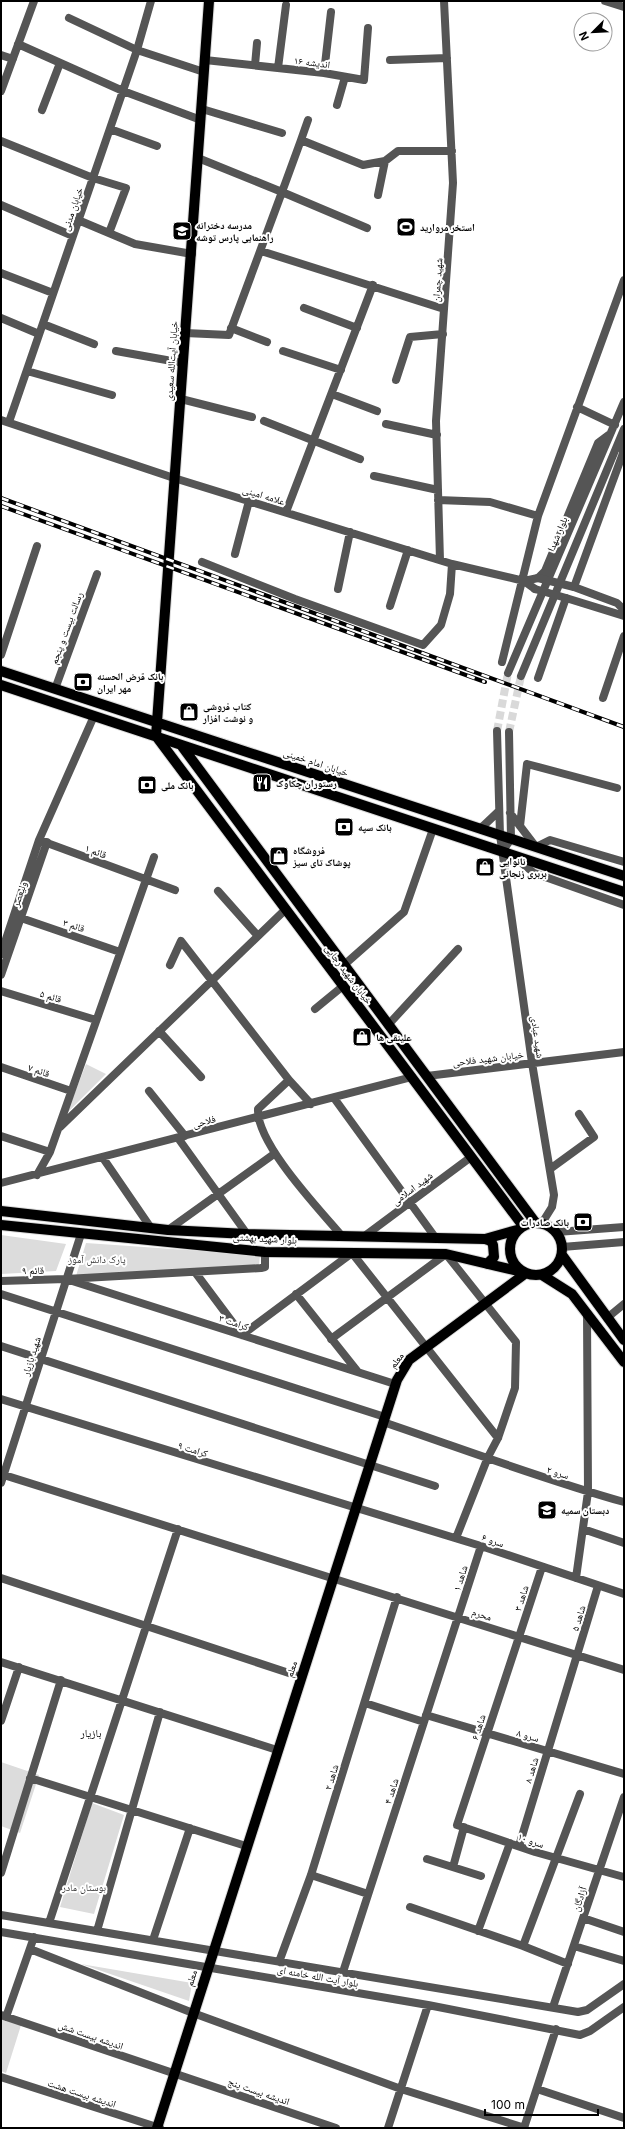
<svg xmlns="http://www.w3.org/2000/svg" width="625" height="2129" font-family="Inter,'Noto Naskh Arabic',sans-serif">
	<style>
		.green { fill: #dcdcdc }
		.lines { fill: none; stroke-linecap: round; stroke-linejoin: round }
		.minor-tunnel { stroke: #d9d9d9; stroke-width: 8; stroke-dasharray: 8 4; stroke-linecap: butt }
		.major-casing { stroke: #dbdbdb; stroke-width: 12 }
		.minor { stroke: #555; stroke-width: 8 }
		.major { stroke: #000; stroke-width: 10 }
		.rail-casing { stroke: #000; stroke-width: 4 }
		.rail { stroke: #fff; stroke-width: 2.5; stroke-dasharray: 8; stroke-linecap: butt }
		.minor-bridge { stroke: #555; stroke-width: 8 }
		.labels { text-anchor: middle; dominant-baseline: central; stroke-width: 4; stroke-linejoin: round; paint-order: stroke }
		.street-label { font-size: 10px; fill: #000; stroke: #fff }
		.poi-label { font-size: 10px; font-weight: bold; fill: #000; stroke: #fff; text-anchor: start }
		.park-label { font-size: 10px; fill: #333; stroke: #fff }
		.neighbourhood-label { font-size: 11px; fill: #000; stroke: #fff }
	</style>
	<rect width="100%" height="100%" fill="#fff"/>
	<path class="green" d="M86 1064 106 1074 67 1113Z
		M1 1235 66 1244 56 1271 1 1274Z
		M86 1243 260 1255 259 1265 76 1276Z
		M1 1762 39 1775 20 1833 1 1826Z
		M92 1803 124 1815 94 1914 60 1907Z
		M81 1964 192 1983 189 2001Z
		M1 2015 22 2022 6 2073 1 2071Z"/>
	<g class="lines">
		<path class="minor-tunnel" d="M497 731 508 673
			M509 732 521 676"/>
		<g class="major-casing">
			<path id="major" d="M1 671 624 876
				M1 685 624 892
				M156 736 209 1
				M156 736 523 1226
				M181 745 535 1222
				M1 1211 168 1230 247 1234 485 1239 517 1230
				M510 1249a26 26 0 1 1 52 0a26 26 0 1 1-52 0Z
				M1 1225 265 1252 446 1254 526 1273
				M485 1239 491 1241 493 1245 494 1257 487 1264
				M562 1255 624 1340
				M542 1275 572 1294 624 1362
				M157 2128 397 1380 409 1360 526 1273"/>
		</g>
		<path class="minor" d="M605 1 624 7
			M69 18 137 50 204 72
			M18 44 123 91 201 120
			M1 55 13 59
			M205 60 324 73 364 80 368 28
			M390 60 447 58
			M255 65 257 43
			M278 68 286 5
			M324 73 331 12
			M1 91 34 1
			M337 105 345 77
			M202 109 282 133
			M42 110 60 63
			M110 129 157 146
			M301 140 308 120
			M1 141 93 178 126 188 109 233
			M198 158 282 192 301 140 363 165 385 161 398 151H452
			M378 195 385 161
			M1 205 73 236
			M78 220 135 244 192 254
			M261 251 444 309
			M1 273 53 293
			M304 308 357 328
			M1 318 39 334
			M43 324 94 344
			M231 328 267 342
			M185 333 229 335 282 192 367 228
			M116 351 183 363
			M283 351 341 370
			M27 371 112 395
			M396 380 410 337 443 334
			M332 394 377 411
			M181 399 252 417
			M577 407 615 425
			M1 420 174 478 452 564 524 581 535 589
			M264 421 360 459
			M9 422 137 50 151 1
			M386 424 437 435
			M623 436V453L574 587 617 603 624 610
			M374 476 438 490
			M438 500 490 502 538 516
			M286 512 373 285
			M235 554 249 501
			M440 560 436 421 453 183 444 1
			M202 562 295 599 423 645 441 625 450 594 452 564
			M524 581 538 578 545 571 598 443 610 434
			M338 589 350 532
			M390 606 408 550
			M1 655 37 546
			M502 662 538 516 624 280
			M508 673 624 402
			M521 676 624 429
			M538 678 566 598 624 616
			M55 689 97 574
			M603 698 624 636
			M497 731 500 835 532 1063 554 1195 552 1207 542 1223
			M510 813 536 847 550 840 624 862
			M520 826 527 764 617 788
			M480 829 499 811
			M39 840 175 890
			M502 852 511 839 509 732
			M514 857 534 873 624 905
			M218 891 258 936
			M21 918 120 952
			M1 954 39 840 94 716
			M170 965 181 941 289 1080 311 1104
			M344 965 404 912 433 829
			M1 975 47 842
			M1 991 96 1020
			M315 1009 343 986
			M388 1025 458 949
			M159 1031 201 1077
			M1 1067 71 1091
			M427 1076 624 1052
			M289 1080 258 1109C256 1143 319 1209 341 1235
			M149 1091 185 1136
			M334 1098 435 1237
			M60 1127 286 909
			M1 1136 50 1152
			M178 1138 247 1234
			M103 1158 151 1228
			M550 1169 594 1137 579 1114
			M37 1175 50 1152 154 857
			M1 1183 412 1077
			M168 1230 274 1154
			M557 1232 624 1227
			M366 1235 471 1157
			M562 1247 624 1242
			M195 1272 242 1335 352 1253 498 1438
			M66 1279 395 1384
			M1 1281 66 1279 261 1268 265 1267V1252
			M1 1294 385 1417
			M296 1294 358 1372
			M607 1318 624 1304
			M331 1339 446 1254 516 1342 515 1388 498 1438 488 1457 456 1538
			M1 1346 435 1486
			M1 1399 481 1546 624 1594
			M383 1422C463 1449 542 1479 624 1502
			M1 1474 624 1670
			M1 1483 81 1234
			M583 1529 624 1543
			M542 1567 457 1825 535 1852 624 1877
			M1 1578 301 1677
			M576 1578 588 1492 587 1313
			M1 1662 277 1750
			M365 1703 424 1722
			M426 1715 624 1774
			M1 1721 19 1667
			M30 1778 246 1846
			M519 1846 598 1586
			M427 1859 481 1876
			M453 1867 464 1827
			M1 1873 61 1680
			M311 1875 368 1894
			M410 1907 523 1946 568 1964
			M1 1915 578 2012 587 2010 624 1984
			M583 1918 624 1932
			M49 1923 178 1529
			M97 1931 160 1712
			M478 1931 510 1843
			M1 1932 428 2005 580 2035 590 2031 624 2007
			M153 1940 190 1828
			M523 1946 580 1794
			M574 1946 624 1961
			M30 1949 193 2013 401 2089 525 2128
			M279 1962 311 1875 397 1597
			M343 1972 481 1546
			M553 2007 624 1797
			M1 2015 336 2128
			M6 2017 34 1937
			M1 2077 160 2128
			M537 2089 624 2118
			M388 2128 428 2005
			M524 2128 556 2029"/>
		<use href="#major" class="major"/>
		<g class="rail-casing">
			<path id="rail" d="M1 498 624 727
				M1 506 485 682"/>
		</g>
		<use href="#rail" class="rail"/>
		<path class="minor-bridge" d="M538 578 574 587
			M535 589 566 598"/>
	</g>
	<defs>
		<g id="stadium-square" transform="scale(1)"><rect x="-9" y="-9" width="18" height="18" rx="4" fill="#000" stroke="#fff"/><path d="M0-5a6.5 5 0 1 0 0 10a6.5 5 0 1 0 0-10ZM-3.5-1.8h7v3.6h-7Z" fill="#fff"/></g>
		<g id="school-square" transform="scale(1)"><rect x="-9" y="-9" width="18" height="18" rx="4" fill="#000" stroke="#fff"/><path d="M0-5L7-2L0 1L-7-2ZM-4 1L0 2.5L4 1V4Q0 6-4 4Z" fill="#fff"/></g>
		<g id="bank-square" transform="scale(1)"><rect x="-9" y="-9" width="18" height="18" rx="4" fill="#000" stroke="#fff"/><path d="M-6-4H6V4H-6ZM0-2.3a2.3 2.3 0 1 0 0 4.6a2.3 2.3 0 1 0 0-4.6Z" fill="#fff"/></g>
		<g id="shop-square" transform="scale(1)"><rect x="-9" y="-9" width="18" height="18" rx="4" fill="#000" stroke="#fff"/><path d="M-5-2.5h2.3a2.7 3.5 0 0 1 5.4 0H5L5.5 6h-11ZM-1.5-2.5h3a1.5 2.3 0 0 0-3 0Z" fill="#fff"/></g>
		<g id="restaurant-square" transform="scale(1)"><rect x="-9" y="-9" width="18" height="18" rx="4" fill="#000" stroke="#fff"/><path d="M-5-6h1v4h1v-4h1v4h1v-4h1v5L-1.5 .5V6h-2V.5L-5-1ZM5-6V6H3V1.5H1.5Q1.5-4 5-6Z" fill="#fff"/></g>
	</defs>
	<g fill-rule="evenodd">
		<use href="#stadium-square" x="406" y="227"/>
		<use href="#school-square" x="182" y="231"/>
		<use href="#bank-square" x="83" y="682"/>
		<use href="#shop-square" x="189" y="712"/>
		<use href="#restaurant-square" x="262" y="783"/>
		<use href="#bank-square" x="147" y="785"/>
		<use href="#bank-square" x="344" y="827"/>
		<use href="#shop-square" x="279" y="856"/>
		<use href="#shop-square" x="485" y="867"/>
		<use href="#shop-square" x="362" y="1037"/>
		<use href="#bank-square" x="583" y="1222"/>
		<use href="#school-square" x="547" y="1510"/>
	</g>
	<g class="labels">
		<g class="street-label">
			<text transform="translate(312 62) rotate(7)">اندیشه ۱۶</text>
			<text transform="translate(72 209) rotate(-71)">خیابان مدنی</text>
			<text transform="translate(437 280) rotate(-86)">شهید چمران</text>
			<text transform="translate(171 361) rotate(-86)">خیابان آیت‌الله سعیدی</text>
			<text transform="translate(264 495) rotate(17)">علامه امینی</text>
			<text transform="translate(557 534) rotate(-67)">بلوار شهدا</text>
			<text transform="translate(66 628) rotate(-70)">رسالت بیست و پنجم</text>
			<text transform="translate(316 762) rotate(18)">خیابان امام خمینی</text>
			<text transform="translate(96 851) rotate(21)">قائم ۱</text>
			<text transform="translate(19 894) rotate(-71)">ولیعصر</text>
			<text transform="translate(74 925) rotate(18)">قائم ۳</text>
			<text transform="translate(349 974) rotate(53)">خیابان شهید رجایی</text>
			<text transform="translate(51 996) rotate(17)">قائم ۵</text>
			<text transform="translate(538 1037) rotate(82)">شهید عبادی</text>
			<text transform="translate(488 1058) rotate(-7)">خیابان شهید فلاحی</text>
			<text transform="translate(39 1070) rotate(19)">قائم ۷</text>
			<text transform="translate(204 1121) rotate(-15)">فلاحی</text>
			<text transform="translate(412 1188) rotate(-37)">شهید اسلامی</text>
			<text transform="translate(265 1238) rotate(3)">بلوار شهید بهشتی</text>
			<text transform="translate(33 1270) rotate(-1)">قائم ۹</text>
			<text transform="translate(234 1322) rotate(18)">کرامت ۳</text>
			<text transform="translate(31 1356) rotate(-72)">شهید بازیار</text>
			<text transform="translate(396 1360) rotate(-53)">معلم</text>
			<text transform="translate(193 1449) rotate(17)">کرامت ۹</text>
			<text transform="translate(558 1472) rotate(17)">سرو ۲</text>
			<text transform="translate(493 1540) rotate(19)">سرو ۶</text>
			<text transform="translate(460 1578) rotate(-72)">شاهد ۱</text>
			<text transform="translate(521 1598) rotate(-72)">شاهد ۳</text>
			<text transform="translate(482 1614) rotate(18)">محرم</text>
			<text transform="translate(578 1618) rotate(-73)">شاهد ۵</text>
			<text transform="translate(291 1669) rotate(-72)">معلم</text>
			<text transform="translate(478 1727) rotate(-72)">شاهد ۶</text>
			<text transform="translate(528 1735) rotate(16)">سرو ۸</text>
			<text transform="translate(531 1770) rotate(-73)">شاهد ۸</text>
			<text transform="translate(331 1777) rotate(-73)">شاهد ۲</text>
			<text transform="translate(391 1791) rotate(-72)">شاهد ۴</text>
			<text transform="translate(531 1840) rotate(19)">سرو ۱۰</text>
			<text transform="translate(579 1899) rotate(-71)">آزادگان</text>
			<text transform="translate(318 1976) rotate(10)">بلوار آیت الله خامنه ای</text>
			<text transform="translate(191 1978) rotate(-73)">معلم</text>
			<text transform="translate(91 2035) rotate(19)">اندیشه بیست شش</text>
			<text transform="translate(259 2091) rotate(19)">اندیشه بیست پنج</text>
			<text transform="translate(82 2093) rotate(18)">اندیشه بیست هشت</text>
		</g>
		<g class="poi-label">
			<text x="196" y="225">مدرسه دخترانه<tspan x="196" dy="12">راهنمایی پارس توشه</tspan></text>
			<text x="420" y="227">استخر مروارید</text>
			<text x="97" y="676">بانک قرض الحسنه<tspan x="97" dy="12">مهر ایران</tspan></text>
			<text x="203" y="706">کتاب فروشی<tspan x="203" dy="12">و نوشت افزار</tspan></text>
			<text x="276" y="783">رستوران چکاوک</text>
			<text x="161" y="785">بانک ملی</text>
			<text x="358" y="827">بانک سپه</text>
			<text x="293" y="850">فروشگاه<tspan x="293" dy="12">پوشاک تای سیز</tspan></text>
			<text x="499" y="861">نانوایی<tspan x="499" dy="12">بربری زنجانی</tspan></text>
			<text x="376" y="1037">علینقی ها</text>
			<text x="569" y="1222" text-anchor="end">بانک صادرات</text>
			<text x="561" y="1510">دبستان سمیه</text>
		</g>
		<g class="park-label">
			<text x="97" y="1259">پارک دانش آموز</text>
			<text x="84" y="1887">بوستان مادر</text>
		</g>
		<g class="neighbourhood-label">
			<text x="91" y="1733">بازیار</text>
		</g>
	</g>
	<rect width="625" height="2129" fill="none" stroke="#000000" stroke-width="4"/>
	<g transform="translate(593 32) rotate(246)"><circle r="19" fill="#ffffff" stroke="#999999"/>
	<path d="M0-3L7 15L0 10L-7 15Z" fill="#000000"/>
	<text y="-6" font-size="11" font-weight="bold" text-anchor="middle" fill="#000000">N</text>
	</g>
	<path d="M485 2109v6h113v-6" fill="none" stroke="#000000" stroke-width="2"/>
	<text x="491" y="2109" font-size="12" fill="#000000" stroke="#ffffff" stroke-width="3" paint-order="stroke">100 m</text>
</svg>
